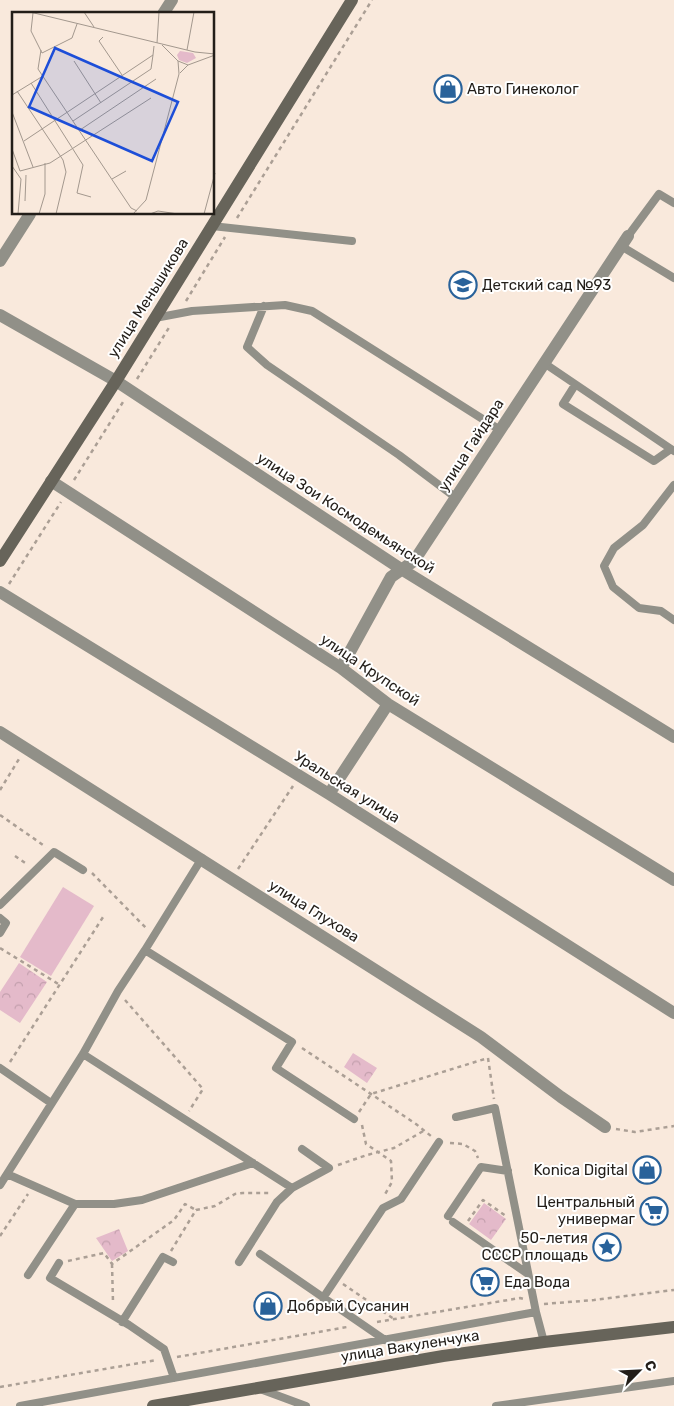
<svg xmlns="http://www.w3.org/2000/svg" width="674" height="1406" font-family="Rubik,sans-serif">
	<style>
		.grass { fill: #e4baca }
		.park { fill: url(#park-crowns) }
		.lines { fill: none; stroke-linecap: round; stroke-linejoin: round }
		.path { stroke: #ab9f95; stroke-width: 2.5; stroke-dasharray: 4 4; stroke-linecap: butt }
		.lane { stroke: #919088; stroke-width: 8 }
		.street { stroke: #919088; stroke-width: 12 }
		.secondary { stroke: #67645a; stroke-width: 12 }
		.labels { text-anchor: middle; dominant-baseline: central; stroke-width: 4; stroke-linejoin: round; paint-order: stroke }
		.poi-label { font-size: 15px; fill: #231e19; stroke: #fff; text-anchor: start }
		.street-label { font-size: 15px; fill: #231e19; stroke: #fff }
		.inset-road { fill: none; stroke: #a3988e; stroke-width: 1 }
		.view { fill: #1d4ed8; fill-opacity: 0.15; stroke: #1d4ed8; stroke-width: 2.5 }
		.inset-edge { fill: none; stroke: #231e19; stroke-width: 2.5 }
	</style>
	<defs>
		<pattern id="park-crowns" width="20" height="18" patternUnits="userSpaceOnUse" patternTransform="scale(1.25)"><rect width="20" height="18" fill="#e4baca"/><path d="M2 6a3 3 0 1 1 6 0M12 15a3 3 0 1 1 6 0" fill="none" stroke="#c39fad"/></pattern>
	</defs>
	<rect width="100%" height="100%" fill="#f9e9dc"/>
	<path class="grass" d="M63 887 94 906 51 976 20 957Z"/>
	<path class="park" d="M19 963 47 982 20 1023 0 1010V992Z
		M353 1053 377 1068 367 1083 344 1067Z
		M484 1203 506 1219 491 1240 469 1224Z
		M119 1229 128 1251 112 1261 96 1238Z"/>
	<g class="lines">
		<path class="path" d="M237 218 372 0
			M186 301 225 237
			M137 379 170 326
			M74 480 123 402
			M9 584 61 502
			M0 790 19 759
			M0 815 46 847
			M15 856 28 865
			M238 869 293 786
			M92 873 146 928
			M0 948 60 985
			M125 1000 203 1089 189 1111
			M302 1048 416 1124 431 1136
			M488 1058 494 1099
			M10 1062 105 914
			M359 1112 371 1094 488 1058
			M362 1125 366 1144 391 1161 392 1182 384 1196
			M616 1129 635 1132 674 1126
			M450 1143 463 1144 475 1151 478 1158
			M338 1165 367 1155 394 1148 425 1130
			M468 1221 483 1200 506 1216
			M0 1236 28 1194
			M171 1251 196 1210 215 1206 235 1194 243 1193H271
			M68 1261 104 1253 112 1264 174 1220 185 1204 196 1210
			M112 1264 113 1302
			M343 1284 394 1319
			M544 1304 594 1300 674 1290
			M377 1322 520 1298 524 1299
			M177 1357 347 1327
			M0 1387 157 1360"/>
		<path class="lane" d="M212 226 352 241
			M628 236 659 194 674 203
			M621 246 674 278
			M264 306 247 347 267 365 399 455 455 497
			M155 318 192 311 285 305 312 311 500 430
			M544 363 674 451
			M575 385 563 404 654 461 671 449
			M674 485 643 525 614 548 604 566 613 587 639 608 661 611 674 620
			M0 905 54 852 83 870
			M0 918 6 923 0 933
			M145 950 202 858
			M83 1054 292 1188 329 1168 302 1149
			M0 1068 51 1103
			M456 1117 495 1108 536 1312 544 1342
			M7 1174 75 1204H114L142 1200 253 1163
			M0 1185 83 1054 118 991 145 950 292 1042 276 1068 354 1119
			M448 1216 481 1167 508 1171
			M453 1222 528 1274
			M260 1254 385 1340
			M239 1262 277 1202 292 1188
			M59 1263 50 1278 129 1325 164 1349 174 1378
			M28 1275 75 1204
			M323 1298 383 1208 401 1199 439 1142
			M122 1322 163 1257 173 1262
			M260 1389 306 1406
			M20 1406 536 1312
			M496 1406 674 1381"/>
		<path class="street" d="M163 14 172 0
			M0 261 30 214
			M0 315 116 381 401 569 674 737
			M51 481 341 668 388 704 674 880
			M0 592 329 794 674 1013
			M341 668 391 577 414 561 628 236
			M0 732 481 1037 561 1097 605 1127
			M329 794 388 704"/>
		<path class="secondary" d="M0 561 116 381 352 0
			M153 1406 443 1356 544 1342 674 1327"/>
	</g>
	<defs>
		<g id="shop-ring" transform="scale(1.4375)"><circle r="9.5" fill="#fff" stroke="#29629a" stroke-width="1.5"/><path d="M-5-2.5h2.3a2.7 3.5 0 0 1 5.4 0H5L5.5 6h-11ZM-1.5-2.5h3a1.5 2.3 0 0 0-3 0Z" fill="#29629a"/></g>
		<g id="school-ring" transform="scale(1.4375)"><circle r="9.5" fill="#fff" stroke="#29629a" stroke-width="1.5"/><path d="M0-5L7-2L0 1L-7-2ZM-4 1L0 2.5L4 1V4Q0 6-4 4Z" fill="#29629a"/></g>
		<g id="supermarket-ring" transform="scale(1.4375)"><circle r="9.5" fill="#fff" stroke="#29629a" stroke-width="1.5"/><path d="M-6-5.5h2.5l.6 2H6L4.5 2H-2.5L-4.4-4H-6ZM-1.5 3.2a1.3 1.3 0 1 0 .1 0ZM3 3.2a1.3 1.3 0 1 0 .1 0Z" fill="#29629a"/></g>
		<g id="sight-ring" transform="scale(1.4375)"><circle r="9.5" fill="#fff" stroke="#29629a" stroke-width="1.5"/><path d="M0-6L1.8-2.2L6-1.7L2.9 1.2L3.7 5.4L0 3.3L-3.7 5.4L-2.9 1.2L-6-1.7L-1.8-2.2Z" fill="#29629a"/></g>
	</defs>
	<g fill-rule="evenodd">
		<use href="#shop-ring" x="448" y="89"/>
		<use href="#school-ring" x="463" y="285"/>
		<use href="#shop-ring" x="647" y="1170"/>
		<use href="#supermarket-ring" x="654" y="1211"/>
		<use href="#sight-ring" x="607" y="1247"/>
		<use href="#supermarket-ring" x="485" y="1282"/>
		<use href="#shop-ring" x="268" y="1306"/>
	</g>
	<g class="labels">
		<g class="poi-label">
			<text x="467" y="89">Авто Гинеколог</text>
			<text x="482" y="285">Детский сад №93</text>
			<text x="628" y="1170" text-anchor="end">Konica Digital</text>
			<text x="635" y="1202" text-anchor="end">Центральный<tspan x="635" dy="17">универмаг</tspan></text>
			<text x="588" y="1238" text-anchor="end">50-летия<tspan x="588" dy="17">СССР площадь</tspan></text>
			<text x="504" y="1282">Еда Вода</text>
			<text x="287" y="1306">Добрый Сусанин</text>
		</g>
		<g class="street-label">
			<text transform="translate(148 298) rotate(-58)">улица Меньшикова</text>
			<text transform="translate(471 445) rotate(-57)">улица Гайдара</text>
			<text transform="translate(346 513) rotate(33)">улица Зои Космодемьянской</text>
			<text transform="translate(370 670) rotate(34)">улица Крупской</text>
			<text transform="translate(347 787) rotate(32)">Уральская улица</text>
			<text transform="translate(314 911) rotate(32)">улица Глухова</text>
			<text transform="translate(410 1346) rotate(-9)">улица Вакуленчука</text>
		</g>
	</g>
	<g transform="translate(12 12)">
		<rect width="202" height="202" fill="#f9e9dc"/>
		<path d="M168 39 181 41 184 46 175 51 167 48 165 43Z" fill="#e4baca"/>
		<path class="inset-road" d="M18 0 183 40 203 42M72 0 82 15M21 1 19 19 30 41 60 26 65 12M91 25 87 29 110 63M145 31 147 0M150 33 166 49 176 53M29 38 26 57 119 196 125 199M175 38 182 0M62 49 89 91M168 61 176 53 203 43M19 71 71 153 65 181 79 185M5 79 51 148 54 160 44 202M0 83 31 64M0 100 21 155M61 109 139 57 141 43M68 118 144 67M12 129 141 43 142 34M0 137 8 159M0 154 9 167 6 202M8 159 38 151 139 86M100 167 114 159M13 189 14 163M27 202 33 182V151M121 202 134 188 167 62 166 49M138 202 146 199 166 202M192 202 203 161"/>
		<path class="view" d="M43 36 166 90 140 149 17 95Z"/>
		<rect width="202" height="202" class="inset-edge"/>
	</g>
	<g transform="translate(639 1371) rotate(66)" stroke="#ffffff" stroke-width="4" paint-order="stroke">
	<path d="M0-4L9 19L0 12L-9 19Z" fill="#231e19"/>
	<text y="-8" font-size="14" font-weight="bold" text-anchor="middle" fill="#231e19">С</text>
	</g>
</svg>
